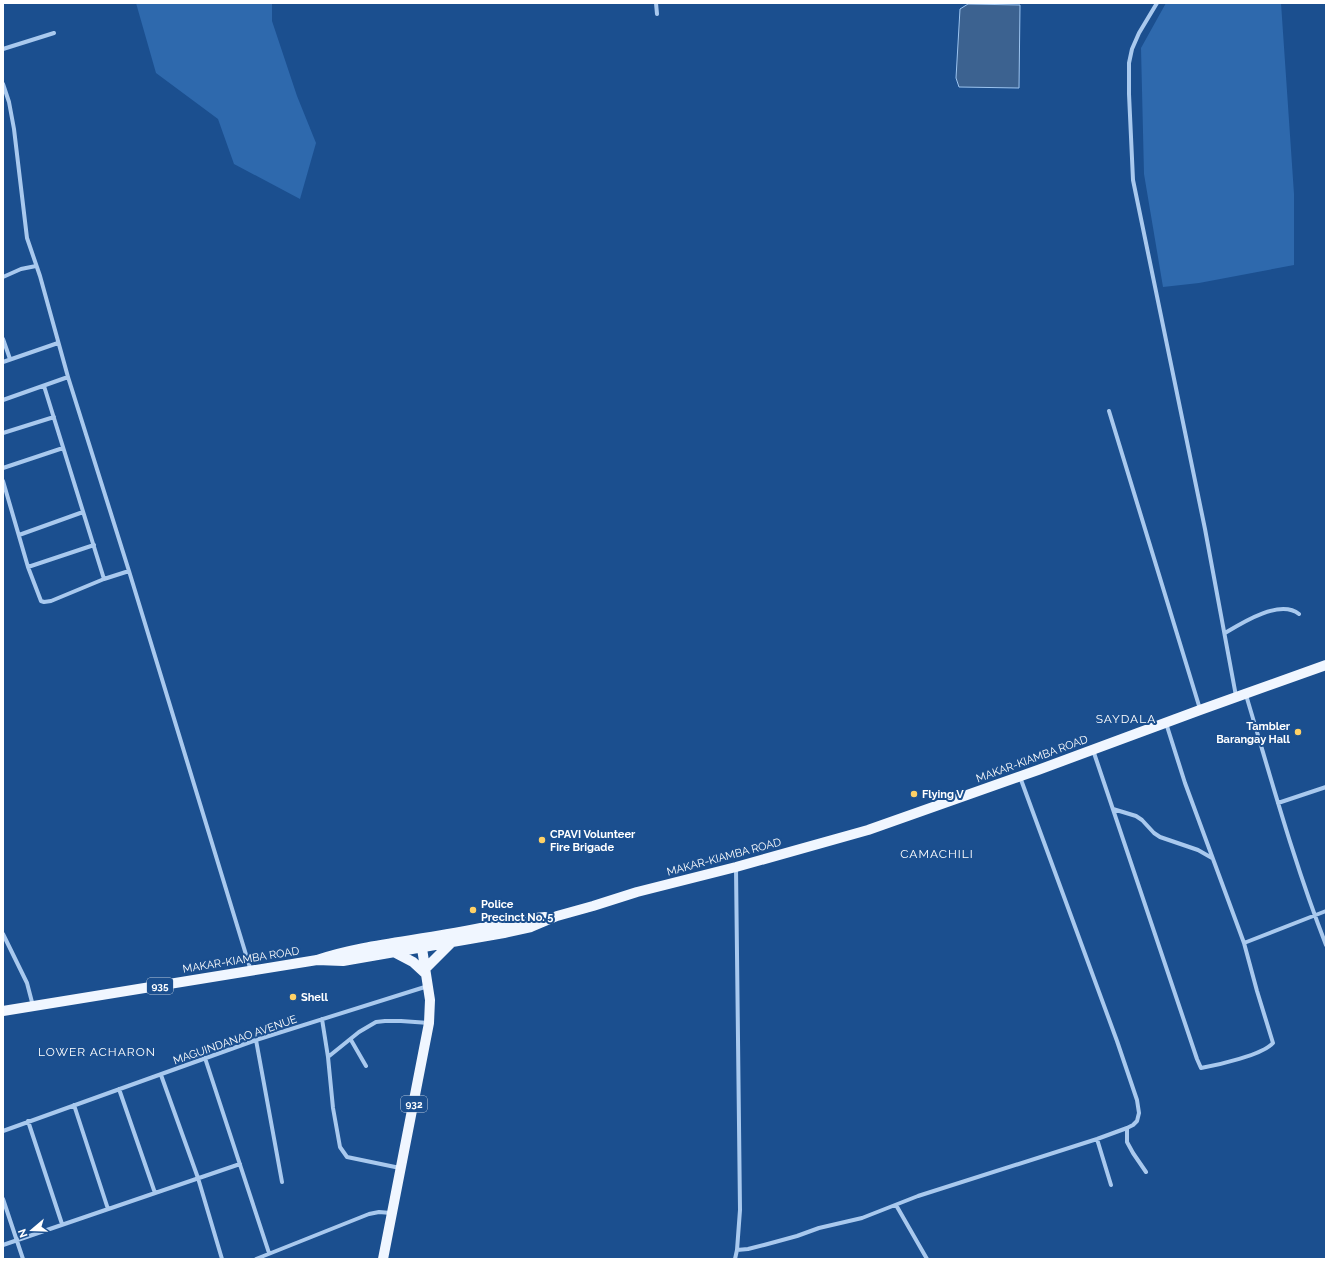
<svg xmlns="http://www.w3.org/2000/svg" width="1329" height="1262" font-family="Raleway,sans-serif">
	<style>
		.green { fill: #2e69ad }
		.water { fill: #3c6290; stroke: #9cc4f0 }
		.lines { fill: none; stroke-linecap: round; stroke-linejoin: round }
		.minor { stroke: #a9c9ee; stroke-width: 4 }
		.primary { stroke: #f0f6ff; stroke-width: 10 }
		.poi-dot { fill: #ffd166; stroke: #1b4f8f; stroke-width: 1.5 }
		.labels { text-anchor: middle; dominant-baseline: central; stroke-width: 4; stroke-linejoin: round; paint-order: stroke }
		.shield { fill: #1b4f8f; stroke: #bbcadd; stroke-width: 1 }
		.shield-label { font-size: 10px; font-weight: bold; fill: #fff }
		.poi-label { font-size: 11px; font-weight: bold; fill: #fff; stroke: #1b4f8f; text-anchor: start }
		.street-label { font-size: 11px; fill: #fff; stroke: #1b4f8f }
		.neighbourhood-label { font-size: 12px; letter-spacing: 1px; fill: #fff; stroke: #1b4f8f }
	</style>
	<rect width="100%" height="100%" fill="#1b4f8f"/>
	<path class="green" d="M136 3H272V21L297 96 316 143 300 199 234 164 218 119 156 73Z
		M1166 3H1281L1294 194V265L1199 283 1163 287 1144 174 1141 48Z"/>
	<path class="water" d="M968 4 1020 5 1019 88 959 87 956 78 960 9Z"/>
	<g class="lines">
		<path class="minor" d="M656 3 657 14
			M1157 3 1139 33 1132 49 1129 63V94L1133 180 1205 529 1236 696
			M3 49 54 33
			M3 84 9 102 14 129 27 238 40 276 68 377 129 571 251 971
			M3 277 21 269 36 266
			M3 339 10 359
			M3 362 58 343
			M44 386 104 579
			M3 400 68 377
			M1109 411 1200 709
			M3 433 54 417
			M3 468 63 448
			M3 481 28 567 41 601 44 602 51 601 104 579 129 571
			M19 535 83 512
			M28 567 94 545
			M1225 633C1243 622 1280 599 1299 614
			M1246 695C1271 778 1294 863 1326 945
			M1093 750 1197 1059 1201 1068C1218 1065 1262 1055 1273 1043L1257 991 1244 943 1185 783 1166 723
			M1278 803 1326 787
			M1113 809 1136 816 1142 820 1154 833 1160 837 1198 850 1212 858
			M3 934 27 983 33 1006
			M1244 943 1326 911
			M322 1019 328 1057 359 1032 376 1022 385 1021H401L429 1023
			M256 1040 282 1182
			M351 1040 366 1066
			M328 1057 333 1108 340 1147 347 1157 400 1168
			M205 1058 269 1253
			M161 1075 198 1178 222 1259
			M119 1089 155 1193
			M74 1105 108 1209
			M28 1121 62 1224
			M1127 1128V1142L1133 1153 1146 1172
			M3 1131 256 1040 428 986
			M1097 1139 1111 1185
			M3 1199 23 1259
			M896 1205 927 1259
			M3 1245 240 1164
			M737 1250 748 1249 764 1245 797 1236 819 1228 862 1218 918 1196 1097 1139 1127 1128 1133 1125 1137 1121 1139 1113 1137 1100 1117 1041 1020 777
			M256 1259 369 1214 379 1212 391 1213
			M735 1259 737 1250 740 1210 736 868"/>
		<path class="primary" d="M394 952 413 962 426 974
			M317 960 343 961 504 933 531 927 557 916 593 906 637 892 736 867 868 830 1038 770 1200 710 1326 665
			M425 969 451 943
			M3 1011 317 960C359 946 404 942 448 934 481 929 513 920 545 917
			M383 1259 429 1023 430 1000 421 942"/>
	</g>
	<g class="poi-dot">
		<circle cx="1298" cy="732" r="4"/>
		<circle cx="914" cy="794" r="4"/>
		<circle cx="542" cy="840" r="4"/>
		<circle cx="473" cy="910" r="4"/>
		<circle cx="293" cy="997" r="4"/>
	</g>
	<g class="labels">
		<g class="shield">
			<rect x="147" y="978" width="26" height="16" rx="3"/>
			<rect x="401" y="1096" width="26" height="16" rx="3"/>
		</g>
		<g class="shield-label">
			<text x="160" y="986">935</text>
			<text x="414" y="1104">932</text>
		</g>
		<g class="poi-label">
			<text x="1290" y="726" text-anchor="end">Tambler<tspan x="1290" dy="13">Barangay Hall</tspan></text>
			<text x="922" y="794">Flying V</text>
			<text x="550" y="834">CPAVI Volunteer<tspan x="550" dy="13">Fire Brigade</tspan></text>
			<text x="481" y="904">Police<tspan x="481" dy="13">Precinct No. 5</tspan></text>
			<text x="301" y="997">Shell</text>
		</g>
		<g class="street-label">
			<text transform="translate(1032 759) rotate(-20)">MAKAR-KIAMBA ROAD</text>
			<text transform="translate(724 857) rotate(-15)">MAKAR-KIAMBA ROAD</text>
			<text transform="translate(241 960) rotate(-9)">MAKAR-KIAMBA ROAD</text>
			<text transform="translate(235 1040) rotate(-19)">MAGUINDANAO AVENUE</text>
		</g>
		<g class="neighbourhood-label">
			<text x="1126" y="719">SAYDALA</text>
			<text x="937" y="854">CAMACHILI</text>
			<text x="97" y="1052">LOWER ACHARON</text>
		</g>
	</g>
	<rect width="1329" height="1262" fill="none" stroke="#ffffff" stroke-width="8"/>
	<g transform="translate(32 1230) rotate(251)" stroke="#1b4f8f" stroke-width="3" paint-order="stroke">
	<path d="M0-3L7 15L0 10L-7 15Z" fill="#ffffff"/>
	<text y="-6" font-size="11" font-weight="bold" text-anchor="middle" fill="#ffffff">N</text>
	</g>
</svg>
